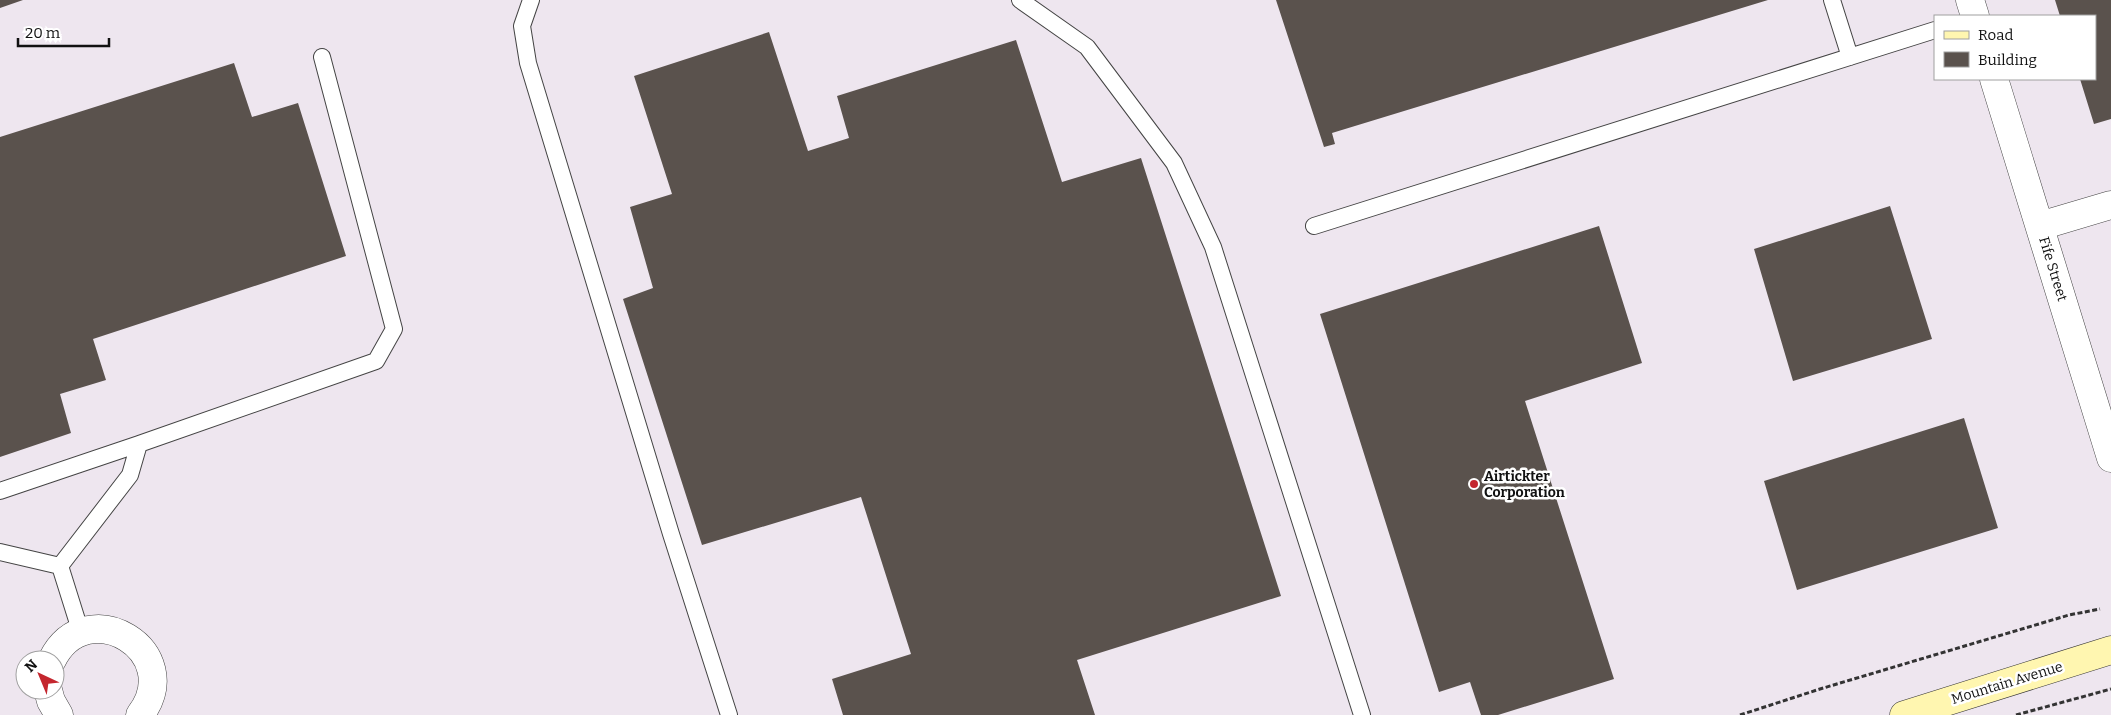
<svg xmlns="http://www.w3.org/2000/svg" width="2111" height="715" font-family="Bitter,serif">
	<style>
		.industrial { fill: #eee6ef; fill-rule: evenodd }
		.building { fill: #5a524d }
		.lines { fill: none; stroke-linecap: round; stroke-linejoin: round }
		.lane-casing { stroke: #444; stroke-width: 18 }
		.street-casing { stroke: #444; stroke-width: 29 }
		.secondary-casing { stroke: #333; stroke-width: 29 }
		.path { stroke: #333; stroke-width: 3; stroke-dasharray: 5 2.5; stroke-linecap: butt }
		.lane { stroke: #fff; stroke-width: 16 }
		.street { stroke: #fff; stroke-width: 28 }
		.secondary { stroke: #fff6b0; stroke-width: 28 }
		.poi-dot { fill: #c4262e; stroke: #fff; stroke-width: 2 }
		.labels { text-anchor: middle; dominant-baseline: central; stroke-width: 5; stroke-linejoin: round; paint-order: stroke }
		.street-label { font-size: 14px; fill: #111; stroke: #fff }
		.poi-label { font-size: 14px; font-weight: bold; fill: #111; stroke: #fff; text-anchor: start }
	</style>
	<rect width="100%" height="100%" fill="#fffdf5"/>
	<path class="industrial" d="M0 0H2111V715H0ZM1935 16H2095V79H1935ZM25 660H55V690H25Z"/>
	<path class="building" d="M0 0H23L0 8Z
		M1276 0H1768L1332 133 1335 144 1324 147Z
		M2055 0H2111V119L2094 124 2080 79H2095V16H2060Z
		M769 32 808 151 849 138 837 96 1016 40 1062 182 1141 158 1281 596 1077 660 1095 715H843L832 679 911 654 861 497 702 545 623 299 653 288 630 207 672 194 634 76Z
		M234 63 252 117 298 103 346 256 93 339 106 380 60 394 71 433 0 457V137Z
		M1890 206 1932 339 1793 381 1754 249Z
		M1599 226 1642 363 1525 401 1614 679 1498 715H1481L1470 682 1439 692 1320 314Z
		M1964 418 1998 528 1797 590 1764 481Z"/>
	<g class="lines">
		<g class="lane-casing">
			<path id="lane" d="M531 0 522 26 528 63 671 534 729 715
				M1020 0 1087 47 1174 163 1213 247 1362 715
				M1832 0 1850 57
				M1314 226 1935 30
				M139 444 376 361 394 329 322 57
				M0 491 139 444 130 475 60 566
				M0 552 60 566
				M60 566 81 633"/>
		</g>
		<g class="street-casing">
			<path id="street" d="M1970 0 1975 16
				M1994 79 2111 458
				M2040 226 2111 205
				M52 660C87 590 188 652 140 715
				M48 690 51 701 59 715"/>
		</g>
		<g class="secondary-casing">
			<path id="secondary" d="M1904 715 2111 650"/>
		</g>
		<path class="path" d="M1740 715 1820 689 2069 615 2100 609
			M2016 715 2111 689"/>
		<use href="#lane" class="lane"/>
		<use href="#street" class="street"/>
		<use href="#secondary" class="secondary"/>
	</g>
	<circle class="poi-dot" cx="1474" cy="484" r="5"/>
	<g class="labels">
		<g class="street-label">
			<text transform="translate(2053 269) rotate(73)">Fife Street</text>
			<text transform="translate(2007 683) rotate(-17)">Mountain Avenue</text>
		</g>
		<g class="poi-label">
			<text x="1484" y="476">Airtickter<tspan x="1484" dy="16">Corporation</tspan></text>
		</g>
	</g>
	<rect x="1934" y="15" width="162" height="65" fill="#ffffff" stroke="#a0a0a0"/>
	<rect x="1944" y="31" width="25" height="8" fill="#fff6b0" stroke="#a0a0a0"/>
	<text x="1978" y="40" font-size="15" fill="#111111">Road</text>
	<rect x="1944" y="52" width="25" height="15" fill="#5a524d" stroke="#a0a0a0"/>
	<text x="1978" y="65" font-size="15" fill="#111111">Building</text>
	<g transform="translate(40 675) rotate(316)"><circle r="24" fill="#ffffff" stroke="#a0a0a0"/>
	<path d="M0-4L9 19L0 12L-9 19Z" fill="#c4262e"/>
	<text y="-8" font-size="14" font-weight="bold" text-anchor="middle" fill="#111111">N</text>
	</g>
	<path d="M18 38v8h91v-8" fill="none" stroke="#111111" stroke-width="2.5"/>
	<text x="25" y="38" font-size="15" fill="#111111" stroke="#ffffff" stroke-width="4" paint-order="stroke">20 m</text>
</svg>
